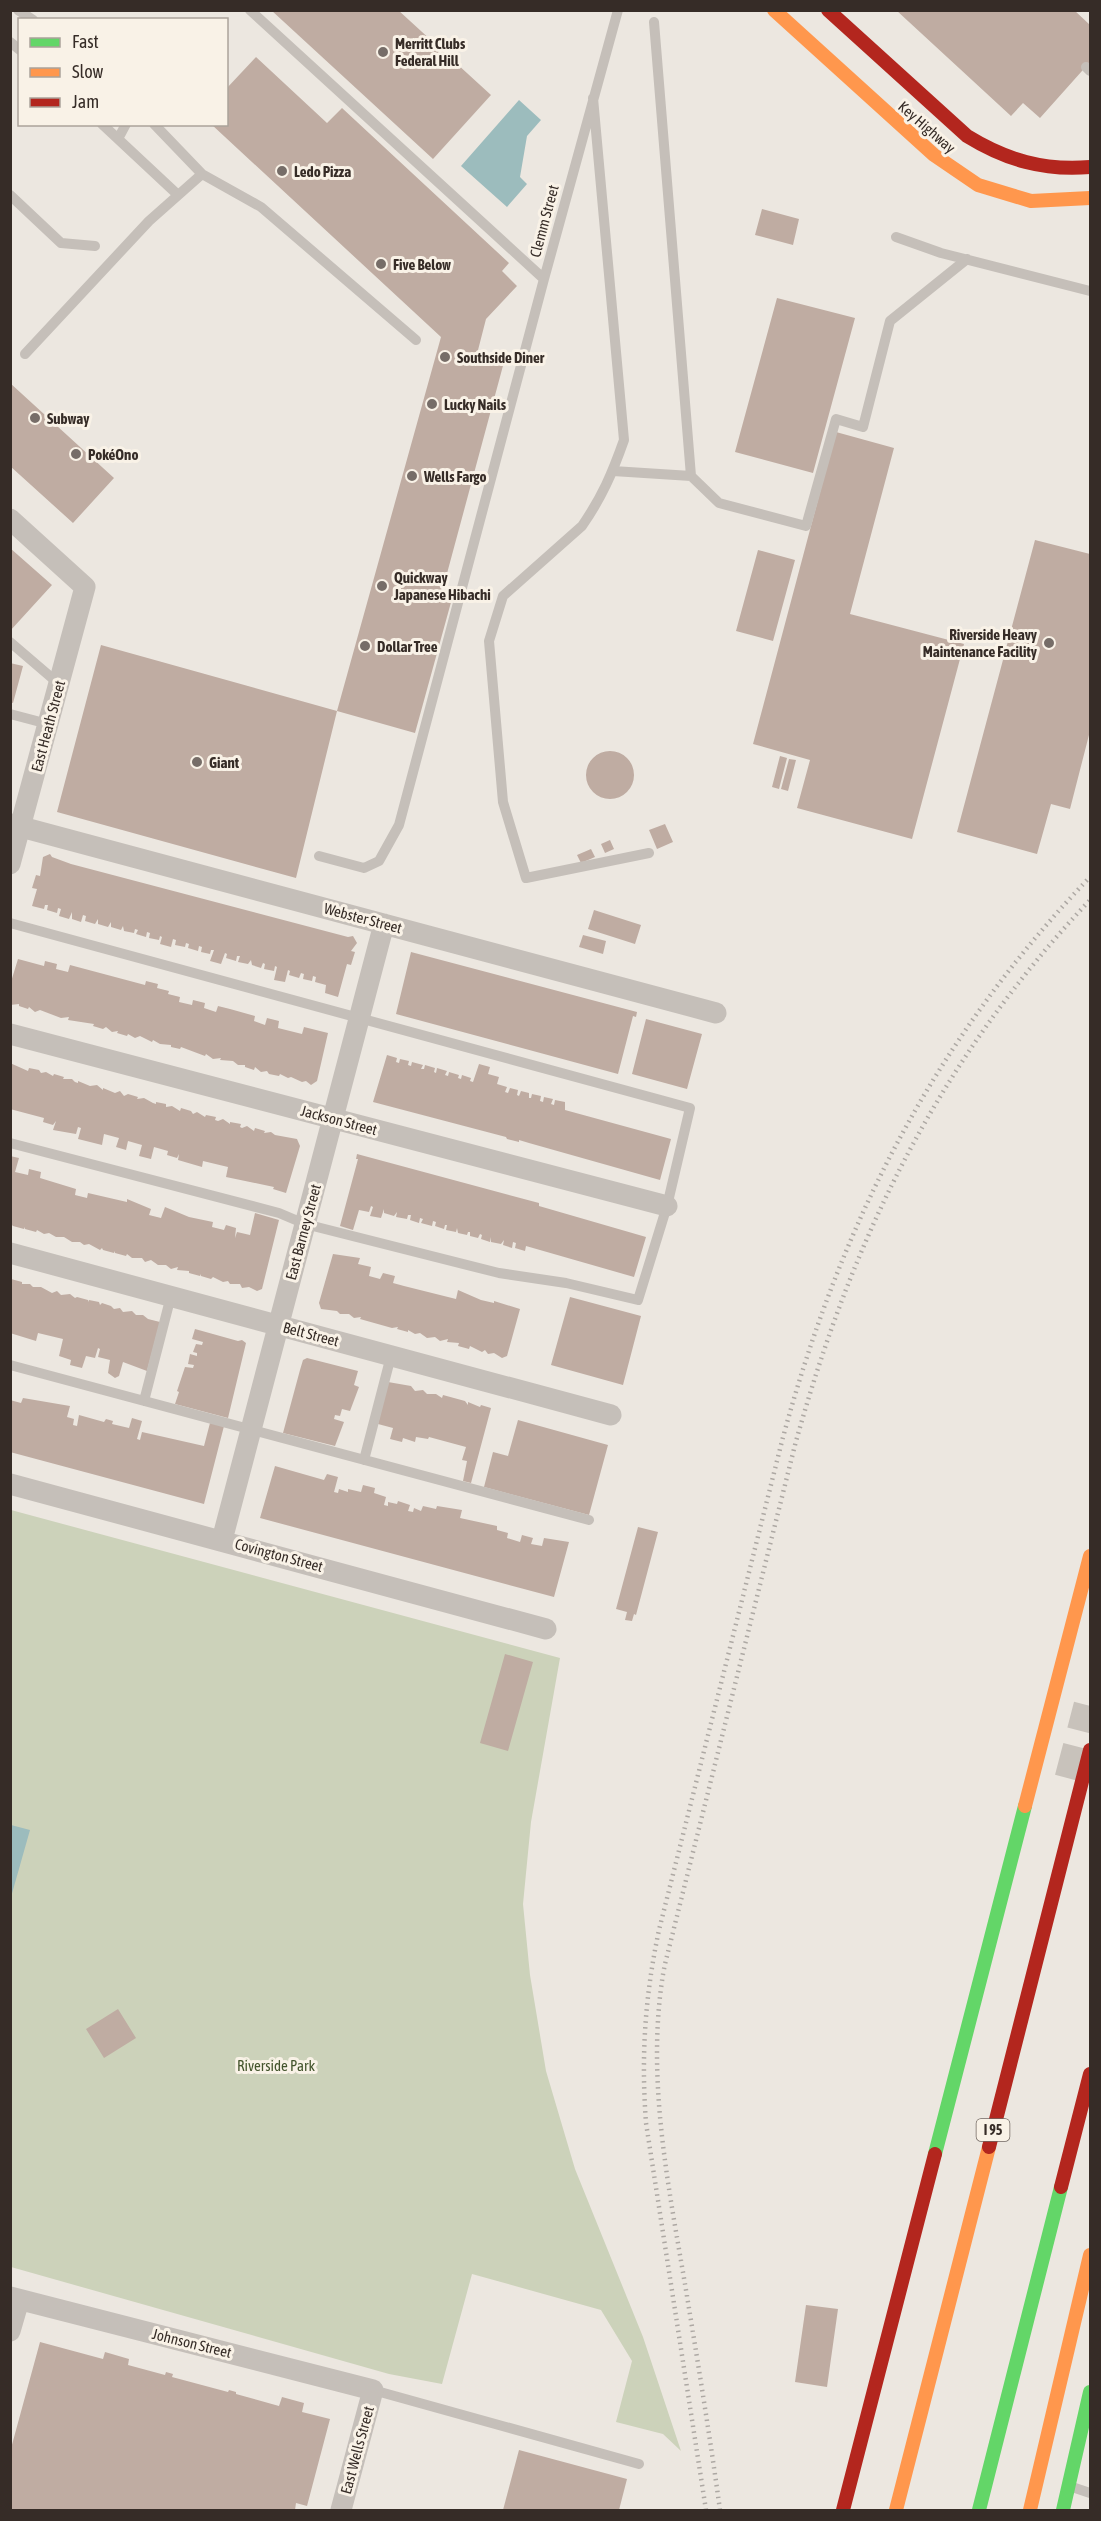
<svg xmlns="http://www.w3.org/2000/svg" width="1101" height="2521" font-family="'Asap Condensed',sans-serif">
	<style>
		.green { fill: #ccd2ba }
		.water { fill: #9cbcbd }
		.building { fill: #bfaca2 }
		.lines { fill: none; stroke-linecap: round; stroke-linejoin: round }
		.primary-tunnel { stroke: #c8c2bb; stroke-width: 33; stroke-dasharray: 33 16; stroke-linecap: butt }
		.lane { stroke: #c5bfb9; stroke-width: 10 }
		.street { stroke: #c5bfb9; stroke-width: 21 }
		.fast { stroke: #63d668; stroke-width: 14 }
		.slow { stroke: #ff974d; stroke-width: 14 }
		.jam { stroke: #b3261e; stroke-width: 14 }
		.rail { stroke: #ada8a3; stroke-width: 4.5; stroke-dasharray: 1.5 4.5; stroke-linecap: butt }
		.poi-dot { fill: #766d68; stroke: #f9f2e7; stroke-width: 2 }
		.labels { text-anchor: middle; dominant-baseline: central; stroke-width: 6; stroke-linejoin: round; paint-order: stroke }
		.shield { fill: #f9f2e7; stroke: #706761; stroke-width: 1.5 }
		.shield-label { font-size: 14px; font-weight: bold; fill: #362c27 }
		.poi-label { font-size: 15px; font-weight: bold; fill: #362c27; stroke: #f9f2e7; text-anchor: start }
		.street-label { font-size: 15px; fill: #362c27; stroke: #f9f2e7 }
		.park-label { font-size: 15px; fill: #43542c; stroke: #f9f2e7 }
	</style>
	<rect width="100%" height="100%" fill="#ece7e0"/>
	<path class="green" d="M11 1510 560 1658 531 1822 523 1904 530 1975 546 2071 575 2169 643 2337 681 2451 663 2434 616 2422 632 2361 601 2310 472 2274 442 2384 389 2374 11 2267Z"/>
	<path class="water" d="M519 100 541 120 527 136 520 177 527 184 507 207 461 166Z
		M11 1825 30 1830 11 1897 10 1825Z"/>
	<path class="building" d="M271 10H398L491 95 433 159Z
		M896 10H1074L1090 25V62L1040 118 1023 103 1011 116Z
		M256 57 327 123 342 108 509 263 502 271 517 286 486 319 477 354 504 362 442 592 453 595 415 733 337 711 441 337 211 124H226V89Z
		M762 209 799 219 793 245 755 235Z
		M777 298 855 318 813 473 735 452Z
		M10 383 114 478 73 523 10 466Z
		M836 432 894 448 850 614 964 644 912 839 797 808 810 760 753 744Z
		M1035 540 1090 554V731L1070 809 1051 804 1037 854 957 832Z
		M10 548 52 585 10 631Z
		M758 550 795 560 773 641 736 631Z
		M101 645 337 711 296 878 57 812Z
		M10 663 23 666 13 703 10 702Z
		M586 775a24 24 0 1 1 48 0a24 24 0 1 1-48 0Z
		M780 756 787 758 779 789 772 787Z
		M789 759 796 760 788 791 781 789Z
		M665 824 673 842 657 849 649 830Z
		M610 840 614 849 605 853 601 844Z
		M591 849 595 857 581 863 577 855Z
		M50 854 52 857 71 864 348 937 353 936 357 943 351 951 355 952 351 965 347 964 338 997 325 993 326 985 315 982 316 977 313 976 312 981 303 979 304 974 301 973 299 978 289 975 290 971 288 970 285 982 274 980 277 967 275 966 274 971 264 969 265 964 263 963 261 968 252 965 251 960 248 964 238 962 240 956H237L236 961 226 958 227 954 225 953 221 964 210 961 214 950H211L210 954 201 952 202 947 199 946 198 951 188 948 189 944 186 943 185 947 175 945 176 940 173 939 171 947 160 944 162 937 160 936 159 940 149 938 150 933 147 932 146 937 136 934 138 930 135 929 134 933 124 931 123 926 121 930 111 927V922L108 927 98 924V919L95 924 85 921 86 916 83 915 81 922 72 919V912L69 919 59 916 61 909 58 908 57 913 47 910 48 905H45L44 909 32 906 37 889 32 888 36 875 40 876 43 857Z
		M594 910 641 925 635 944 588 929Z
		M583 935 606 941 603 954 579 947Z
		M411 952 637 1012 636 1017 633 1016 618 1074 396 1014Z
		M18 959 44 966 45 961 57 964 56 969 68 972 70 965 145 985 146 981 158 984 157 988 169 991 168 994 180 997 179 1002 192 1005 193 1000 205 1003 204 1008 216 1012 218 1006 230 1009 255 1016 254 1021 265 1025 267 1018 279 1021 278 1028 302 1034 304 1027 328 1033 317 1081 311 1085 306 1081 302 1082 291 1077 288 1078 280 1074 279 1076 269 1074 267 1071 261 1072 255 1067 254 1070 245 1067V1065H238L233 1061 220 1060 221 1058 213 1059 206 1054 205 1056 181 1047 180 1049 171 1047V1045L160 1044 153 1040 152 1042 140 1036 135 1038 128 1034 127 1036 117 1033 118 1031 112 1032 106 1027 103 1029 93 1026 94 1024 68 1020 69 1017 61 1018 40 1010 35 1012 29 1007 28 1009 19 1006V1004L10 1005V985Z
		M646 1019 702 1034 687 1089 632 1074Z
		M387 1055 397 1058 396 1062 399 1063 400 1059 409 1061 408 1065 411 1066 412 1062 423 1065 421 1069H424L425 1065 435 1068 434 1072 436 1073 437 1068 447 1071 445 1075 448 1076 449 1072 459 1075 458 1078 461 1079 462 1075 471 1078 470 1081 473 1082 479 1064 490 1067 488 1074 499 1077 497 1084 507 1087 505 1092 508 1093 510 1088 518 1090 517 1095 519 1096 521 1091 529 1093V1098H531L532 1094 541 1096 540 1101 543 1102 544 1097 553 1099 551 1104 554 1105 555 1100 565 1102V1110L671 1139 660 1180 529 1143 519 1140V1142L507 1139 506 1137 373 1102Z
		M10 1063 28 1071 29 1068 39 1070 41 1073 46 1072 53 1076 54 1074 64 1077 63 1079H72L75 1082 78 1083V1081L90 1086 97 1085 103 1090V1088L115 1093 120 1091 124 1096 128 1094 138 1097 137 1099 144 1098 153 1103 156 1104V1102L166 1104V1107L172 1106 180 1111 181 1108 191 1111 193 1114 197 1112 205 1117 206 1115 216 1117 215 1120 218 1121 223 1119 230 1124V1122L241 1124 240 1127 242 1128 247 1126 254 1131 255 1128 265 1131 264 1133 271 1132 275 1135 297 1139 300 1146 286 1193 273 1189 274 1187 226 1177 228 1167 203 1161 202 1167 178 1160 179 1154 177 1158 167 1155 168 1151 154 1147 151 1159 139 1156 142 1145 128 1141 126 1150 116 1147 119 1138 104 1134 102 1145 78 1139 81 1128 78 1127 76 1134 53 1130 56 1121 53 1125 43 1122 44 1118 10 1109Z
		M357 1154 539 1203V1206L646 1237 634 1277 526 1246 525 1251 515 1248 516 1243 513 1242 512 1248 503 1245 504 1240 501 1244 491 1242V1237L490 1242 481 1239 482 1235 480 1234 478 1238 470 1236V1232H468L467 1235 458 1233 457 1228 456 1232 446 1230 447 1225H445L444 1229 435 1226 436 1222 433 1221 432 1226 421 1223 423 1219 420 1218 419 1223 410 1220 411 1215H408L407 1219 396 1217 397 1212 394 1216 384 1213V1209L381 1218 370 1216 373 1207 371 1206 369 1212 359 1210 353 1230 340 1226 358 1159H356Z
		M10 1156 19 1158 15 1172 28 1175 29 1169 41 1172 40 1178 76 1189 75 1195 87 1198 88 1193 127 1202V1199L151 1209 149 1215 161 1218 165 1207 189 1217 213 1222 212 1227 224 1230 226 1225 236 1228 235 1238 237 1232 250 1235 255 1213 279 1220 262 1289 257 1291 249 1287 242 1288 240 1284H230L228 1281 223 1282 213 1277 211 1279 201 1276V1274L200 1276 189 1273V1271L177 1270 178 1267 171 1269 166 1265H158L151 1260 145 1262 142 1258H132L127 1254 126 1256 115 1253 114 1251V1253L103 1250 102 1248 100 1250 89 1244 84 1245 80 1242H72L64 1237H56L49 1233 44 1234 37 1230 36 1232 25 1229 24 1227V1229L13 1226 10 1223Z
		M333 1254 360 1258 358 1264 371 1267 369 1276 380 1279 383 1273 395 1276 393 1283 404 1286 456 1299 458 1290 481 1300 494 1303V1301L520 1309 507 1356 502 1358 494 1353 488 1354 485 1350 482 1352 470 1346 469 1349 458 1346 459 1343 447 1342 448 1339 440 1341 435 1337 427 1338 420 1333 415 1334 408 1330V1332L397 1329 398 1327 392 1328 360 1319 361 1317 354 1318 349 1314H340L337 1311 321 1309 319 1303Z
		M11 1279 22 1282V1284H30L33 1287H41L52 1293 57 1291 61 1295 70 1294 75 1298 77 1297 88 1300 89 1302V1300L99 1302 100 1305 102 1303 111 1306 114 1309 120 1308 123 1312 132 1311 136 1315H143L148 1319 160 1322 147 1371 123 1362 119 1376 115 1378 108 1373 110 1360 98 1357 100 1349 98 1348 95 1358 86 1356 82 1368 70 1365 71 1360 59 1356 63 1339 38 1333 36 1341 10 1333Z
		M570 1297 641 1316 623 1385 551 1365Z
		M195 1329 238 1341 242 1340 246 1343 228 1418 175 1404 179 1392 177 1391 185 1367 193 1368 194 1365 188 1364 190 1354 197 1356V1353L193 1352 196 1344 202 1345 203 1342 192 1339Z
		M307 1358 358 1371 354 1385 359 1387 350 1411 342 1409 340 1416 335 1415 334 1419 344 1422 335 1446 283 1433 300 1370 303 1360Z
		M388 1382 411 1386 415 1391 423 1390 427 1394H436L442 1398 443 1395 465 1401 468 1405V1402L480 1407 481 1405 491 1408 471 1483 463 1481 467 1461 462 1460 466 1447 429 1437 428 1439 416 1437 415 1442 403 1438 402 1442 390 1439 393 1428 378 1424Z
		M23 1398 70 1406 67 1417 74 1419 73 1425 77 1426 79 1415 104 1422 106 1419 113 1421 112 1424 129 1428 132 1418 142 1421 137 1439 140 1440 142 1432 204 1446 210 1423 224 1426 204 1504 10 1452V1400L21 1403Z
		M518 1420 608 1445 589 1515 484 1487 493 1452 508 1456Z
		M275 1466 324 1480 327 1474 338 1477 334 1492 338 1493 339 1489 348 1492V1489L361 1492 363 1485 375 1488 374 1493 386 1497 384 1505 388 1506V1502L397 1504 398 1501 410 1505 408 1511 413 1512 414 1508 421 1511 423 1506 436 1509 437 1506 462 1510 460 1518 497 1526V1530L508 1533 507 1538 520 1542 522 1535 533 1538 531 1544 542 1546 544 1538 569 1542 554 1597 260 1518Z
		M638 1527 658 1532 636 1615 634 1614 632 1621 625 1620 627 1612 616 1609Z
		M505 1654 533 1662 508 1751 480 1743Z
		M118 2009 136 2038 104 2058 86 2029Z
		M806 2305 838 2309 827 2387 795 2382Z
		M40 2342 103 2359 105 2352 129 2359 128 2365 165 2375 166 2372 173 2374 172 2377 228 2392 229 2390 236 2392V2394L279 2406 282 2397 304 2403 302 2412 330 2419 307 2506 296 2503 295 2510H10V2452Z
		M519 2450 627 2479 619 2510H503Z"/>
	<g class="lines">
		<path class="primary-tunnel" d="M1071 1779 1090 1706"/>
		<path class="lane" d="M18 10 33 20
			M250 10 544 279
			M654 22 691 476
			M10 42 20 50
			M1086 67 1090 71
			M593 98 624 440C612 474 602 497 582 526L503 596 489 641 503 802 526 878 649 853
			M102 124 178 195
			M154 124 202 174 261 207 416 340
			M118 139 126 124
			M10 195 61 243 95 246
			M896 237 941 253 1090 291
			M25 354 149 221 202 174
			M613 471 691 476 719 503 806 526 836 419 863 427 890 321 967 259
			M10 642 59 684
			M10 714 48 724
			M319 856 364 868 379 861 399 825 544 279 618 10
			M10 923 690 1108 667 1206 638 1300 566 1283 499 1273 305 1224 279 1213 10 1143
			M10 1365 589 1520
			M144 1401 171 1296
			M364 1460 391 1356
			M373 2390 639 2464
			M1072 2487 1090 2493"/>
		<path class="street" d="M10 519 85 587 10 864
			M10 824 716 1013
			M10 1034 667 1206
			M10 1253 611 1415
			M10 1484 546 1629
			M222 1540 384 924
			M10 2297 373 2390 341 2510
			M10 2331 19 2300"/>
		<path class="fast" d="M935 2154 1025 1806
			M979 2510 1061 2187
			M1063 2510 1090 2392"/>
		<path class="slow" d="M774 10 934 155 978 185 1031 201 1090 198
			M1025 1806 1090 1556
			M896 2510 989 2147
			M1030 2510 1090 2255"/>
		<path class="jam" d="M828 10 967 136C1006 160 1044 171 1090 167
			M989 2147 1090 1750
			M1061 2187 1090 2074
			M843 2510 935 2154"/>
		<path class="rail" d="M706 2510 646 2123C641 2055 645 1996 659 1930L782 1441C840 1225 934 1040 1090 877
			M720 2510C710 2437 698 2363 686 2290 669 2189 647 2084 662 1981 664 1965 669 1949 673 1932L795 1445C853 1235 940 1059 1090 900"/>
	</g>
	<g class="poi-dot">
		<circle cx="383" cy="52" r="6"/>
		<circle cx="282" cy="171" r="6"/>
		<circle cx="381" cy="264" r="6"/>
		<circle cx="445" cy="357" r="6"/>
		<circle cx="432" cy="404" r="6"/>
		<circle cx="35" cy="418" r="6"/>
		<circle cx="76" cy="454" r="6"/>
		<circle cx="412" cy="476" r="6"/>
		<circle cx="382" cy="586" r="6"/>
		<circle cx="1049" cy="643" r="6"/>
		<circle cx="365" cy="646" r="6"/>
		<circle cx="197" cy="762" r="6"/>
	</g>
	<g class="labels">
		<rect class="shield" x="976.5" y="2119" width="33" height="22" rx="4.5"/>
		<g class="shield-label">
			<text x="993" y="2130">I 95</text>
		</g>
		<g class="poi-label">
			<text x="395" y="43">Merritt Clubs<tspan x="395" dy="17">Federal Hill</tspan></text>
			<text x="294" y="171">Ledo Pizza</text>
			<text x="393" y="264">Five Below</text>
			<text x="457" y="357">Southside Diner</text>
			<text x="444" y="404">Lucky Nails</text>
			<text x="47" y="418">Subway</text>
			<text x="88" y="454">PokéOno</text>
			<text x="424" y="476">Wells Fargo</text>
			<text x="394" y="577">Quickway<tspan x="394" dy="17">Japanese Hibachi</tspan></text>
			<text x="1037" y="634" text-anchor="end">Riverside Heavy<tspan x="1037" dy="17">Maintenance Facility</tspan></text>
			<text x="377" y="646">Dollar Tree</text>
			<text x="209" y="762">Giant</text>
		</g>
		<g class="street-label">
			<text transform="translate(927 127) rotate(41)">Key Highway</text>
			<text transform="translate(544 221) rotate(-75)">Clemm Street</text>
			<text transform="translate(48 726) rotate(-75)">East Heath Street</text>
			<text transform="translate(363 918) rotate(15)">Webster Street</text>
			<text transform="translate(339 1120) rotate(15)">Jackson Street</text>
			<text transform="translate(303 1232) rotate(-75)">East Barney Street</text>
			<text transform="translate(311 1334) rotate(15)">Belt Street</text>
			<text transform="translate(279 1555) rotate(15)">Covington Street</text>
			<text transform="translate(192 2343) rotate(14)">Johnson Street</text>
			<text transform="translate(357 2450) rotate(-75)">East Wells Street</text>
		</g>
		<g class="park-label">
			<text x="276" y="2065">Riverside Park</text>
		</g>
	</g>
	<rect width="1101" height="2521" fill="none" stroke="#362c27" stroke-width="24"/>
	<rect x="18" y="18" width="210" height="108" fill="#f9f2e7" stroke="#aba39a" stroke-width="1.5"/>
	<rect x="30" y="38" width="30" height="9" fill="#63d668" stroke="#aba39a" stroke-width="1.5"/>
	<text x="72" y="48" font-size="18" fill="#362c27">Fast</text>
	<rect x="30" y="68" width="30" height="9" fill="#ff974d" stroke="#aba39a" stroke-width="1.5"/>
	<text x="72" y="78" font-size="18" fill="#362c27">Slow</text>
	<rect x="30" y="98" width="30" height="9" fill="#b3261e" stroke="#aba39a" stroke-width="1.5"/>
	<text x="72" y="108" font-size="18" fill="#362c27">Jam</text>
</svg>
